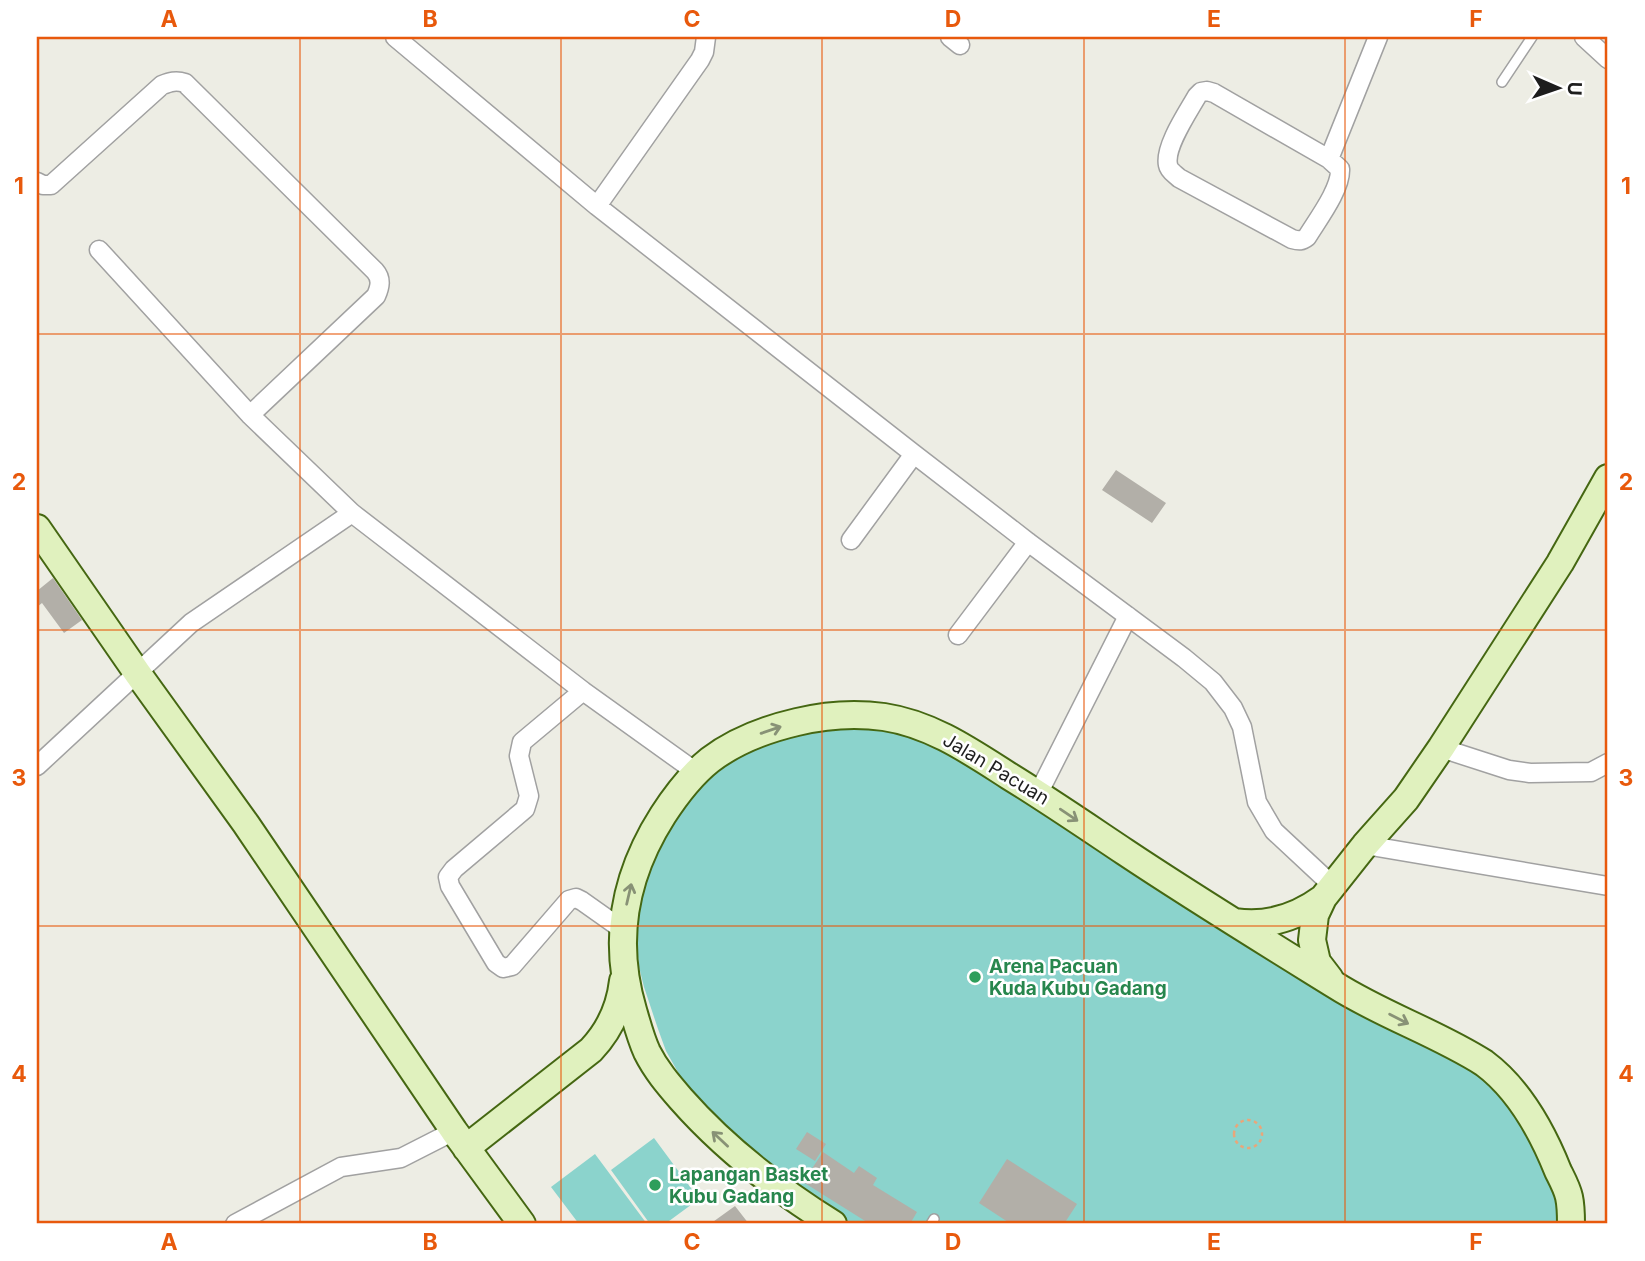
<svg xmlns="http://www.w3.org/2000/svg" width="1645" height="1261" font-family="Inter,sans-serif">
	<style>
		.pitch { fill: #8bd3cc }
		.building { fill: #b2afa8 }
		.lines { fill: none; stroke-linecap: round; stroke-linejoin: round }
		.lane-casing { stroke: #a1a1a1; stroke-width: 12 }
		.street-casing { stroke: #a1a1a1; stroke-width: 21 }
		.secondary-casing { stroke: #456712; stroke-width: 30 }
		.path { stroke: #e9a67a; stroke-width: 2.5; stroke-dasharray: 3.5 3.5; stroke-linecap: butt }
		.lane { stroke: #fff; stroke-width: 9 }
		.street { stroke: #fff; stroke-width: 18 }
		.secondary { stroke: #e0f1be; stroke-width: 26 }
		.oneway { stroke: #889276 }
		.grid { fill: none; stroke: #e8590c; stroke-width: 2; stroke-opacity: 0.55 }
		.leisure-dot { fill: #2e9e5b; stroke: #fff; stroke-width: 2.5 }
		.labels { text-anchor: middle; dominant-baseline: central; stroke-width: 5; stroke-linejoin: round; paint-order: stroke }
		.street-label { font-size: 19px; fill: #1d1d1d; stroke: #fff }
		.leisure-label { font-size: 19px; font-weight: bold; fill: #27864d; stroke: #fff; text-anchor: start }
		.neatline { fill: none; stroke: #e8590c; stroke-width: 2.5 }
		.grid-label { font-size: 23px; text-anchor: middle; font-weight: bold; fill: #e8590c }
	</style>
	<rect width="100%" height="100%" fill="#edede4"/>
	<path class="pitch" d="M844 727 887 730 928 743 949 753 1454 1056 1494 1083 1548 1162 1564 1224H850L823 1208 753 1155 688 1090 666 1051 658 1029 644 987 639 967 637 946V922L640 899 655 855 677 815 704 781 736 755 780 737Z
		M654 1138 699 1199 665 1224H650L611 1170Z
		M595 1154 647 1224H579L551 1187Z"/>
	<path class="building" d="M1116 470 1166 503 1152 523 1102 490Z
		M53 578 82 620 64 633 42 603 37 607V591Z
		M807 1132 826 1144 815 1161 796 1149Z
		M823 1152 854 1173 859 1166 877 1178 873 1185 917 1212 910 1224H870L803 1182Z
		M1007 1159 1077 1204 1064 1224H1011L979 1203Z
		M735 1206 749 1224H710Z"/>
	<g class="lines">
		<g class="lane-casing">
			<path id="lane" d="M1502 82 1532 37
				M931 1224 934 1219"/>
		</g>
		<g class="street-casing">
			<path id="street" d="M395 37 597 206 914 454 1028 542 1184 658 1213 682 1233 708 1242 727 1257 802 1274 831 1332 885
				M950 37 960 45
				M1584 37 1608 59
				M1207 91 1214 93 1329 159 1340 169C1341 189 1318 219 1307 237 1302 241 1299 241 1292 239L1179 178C1175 174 1169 171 1168 165 1164 147 1188 112 1197 96L1201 92Z
				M1329 159 1378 37
				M37 182 43 185H51L162 85C170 82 176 80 185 83L375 271C382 279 380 287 376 296L250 415 352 513 583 691 696 772
				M597 206 700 60 704 52 706 37
				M99 250 250 415
				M851 540 914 454
				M958 635 1028 542
				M583 691 522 742 519 756 529 796 525 809 454 869 448 877 450 886 496 963 503 968 512 966 569 900 576 898 582 901 623 930
				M1441 748 1509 770 1530 773 1591 772 1608 763
				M37 766 191 623 352 513
				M1038 794 1128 616
				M1365 845 1608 886
				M235 1224 341 1167 401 1158 454 1131"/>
		</g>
		<g class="secondary-casing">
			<path id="secondary" d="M37 528 138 674 246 824 454 1131 522 1224
				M1235 922C1268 927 1297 917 1323 898
				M1330 979 1317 962 1312 940 1315 915 1323 898 1365 845 1406 799 1441 748 1560 563 1608 478
				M466 1148 591 1050C609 1031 620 1007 623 981
				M833 1224C777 1189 725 1149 681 1099 668 1084 656 1070 647 1052 641 1039 637 1024 633 1010 612 940 624 876 663 815 676 795 691 775 710 760 735 741 767 729 797 722 826 715 855 713 884 717 931 724 970 751 1009 776 1048 800 1086 826 1125 852 1194 898 1264 941 1335 985 1382 1015 1437 1033 1484 1063 1519 1089 1542 1131 1558 1171 1562 1179 1567 1188 1569 1197 1571 1206 1571 1215 1571 1224"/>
		</g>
		<path class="path" d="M1234 1134a14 14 0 1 1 28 0a14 14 0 1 1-28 0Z"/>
		<use href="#lane" class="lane"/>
		<use href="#street" class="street"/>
		<use href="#secondary" class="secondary"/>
	</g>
	<defs><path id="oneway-shaft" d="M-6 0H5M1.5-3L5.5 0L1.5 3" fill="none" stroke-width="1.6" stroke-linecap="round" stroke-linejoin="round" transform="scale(1.75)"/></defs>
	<g class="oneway">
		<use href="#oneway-shaft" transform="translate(771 730) rotate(-19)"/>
		<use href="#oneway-shaft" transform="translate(1069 815) rotate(34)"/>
		<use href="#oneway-shaft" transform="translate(629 894) rotate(-77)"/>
		<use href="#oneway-shaft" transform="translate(1399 1019) rotate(27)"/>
		<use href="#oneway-shaft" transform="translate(720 1139) rotate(-137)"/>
	</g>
	<path class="grid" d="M300 37V1224M561 37V1224M822 37V1224M1084 37V1224M1345 37V1224M37 334H1608M37 630H1608M37 926H1608"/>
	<g class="leisure-dot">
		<circle cx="975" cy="977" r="7"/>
		<circle cx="655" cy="1185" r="7"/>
	</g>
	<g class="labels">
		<g class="street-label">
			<text transform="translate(996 769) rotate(31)">Jalan Pacuan</text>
		</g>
		<g class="leisure-label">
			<text x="989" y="966">Arena Pacuan<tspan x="989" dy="22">Kuda Kubu Gadang</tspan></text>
			<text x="669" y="1174">Lapangan Basket<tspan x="669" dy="22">Kubu Gadang</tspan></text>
		</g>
	</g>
	<rect width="1645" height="1261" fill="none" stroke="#ffffff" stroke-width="77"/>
	<g transform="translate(1558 88) rotate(92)" stroke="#ffffff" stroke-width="5" paint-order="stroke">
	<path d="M0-5L12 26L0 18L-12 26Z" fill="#1d1d1d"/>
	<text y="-10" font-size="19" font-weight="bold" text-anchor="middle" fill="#1d1d1d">U</text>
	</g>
	<rect x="38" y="38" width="1568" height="1184" class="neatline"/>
	<g class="grid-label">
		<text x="169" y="27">A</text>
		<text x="430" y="27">B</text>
		<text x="692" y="27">C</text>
		<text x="953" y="27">D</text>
		<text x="1214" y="27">E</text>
		<text x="1476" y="27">F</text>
		<text x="19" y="194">1</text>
		<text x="1626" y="194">1</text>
		<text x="19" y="490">2</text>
		<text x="1626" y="490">2</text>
		<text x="19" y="786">3</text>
		<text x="1626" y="786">3</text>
		<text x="19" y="1082">4</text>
		<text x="1626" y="1082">4</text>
		<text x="169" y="1250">A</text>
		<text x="430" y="1250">B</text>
		<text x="692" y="1250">C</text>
		<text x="953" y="1250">D</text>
		<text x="1214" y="1250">E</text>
		<text x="1476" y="1250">F</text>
	</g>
</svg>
